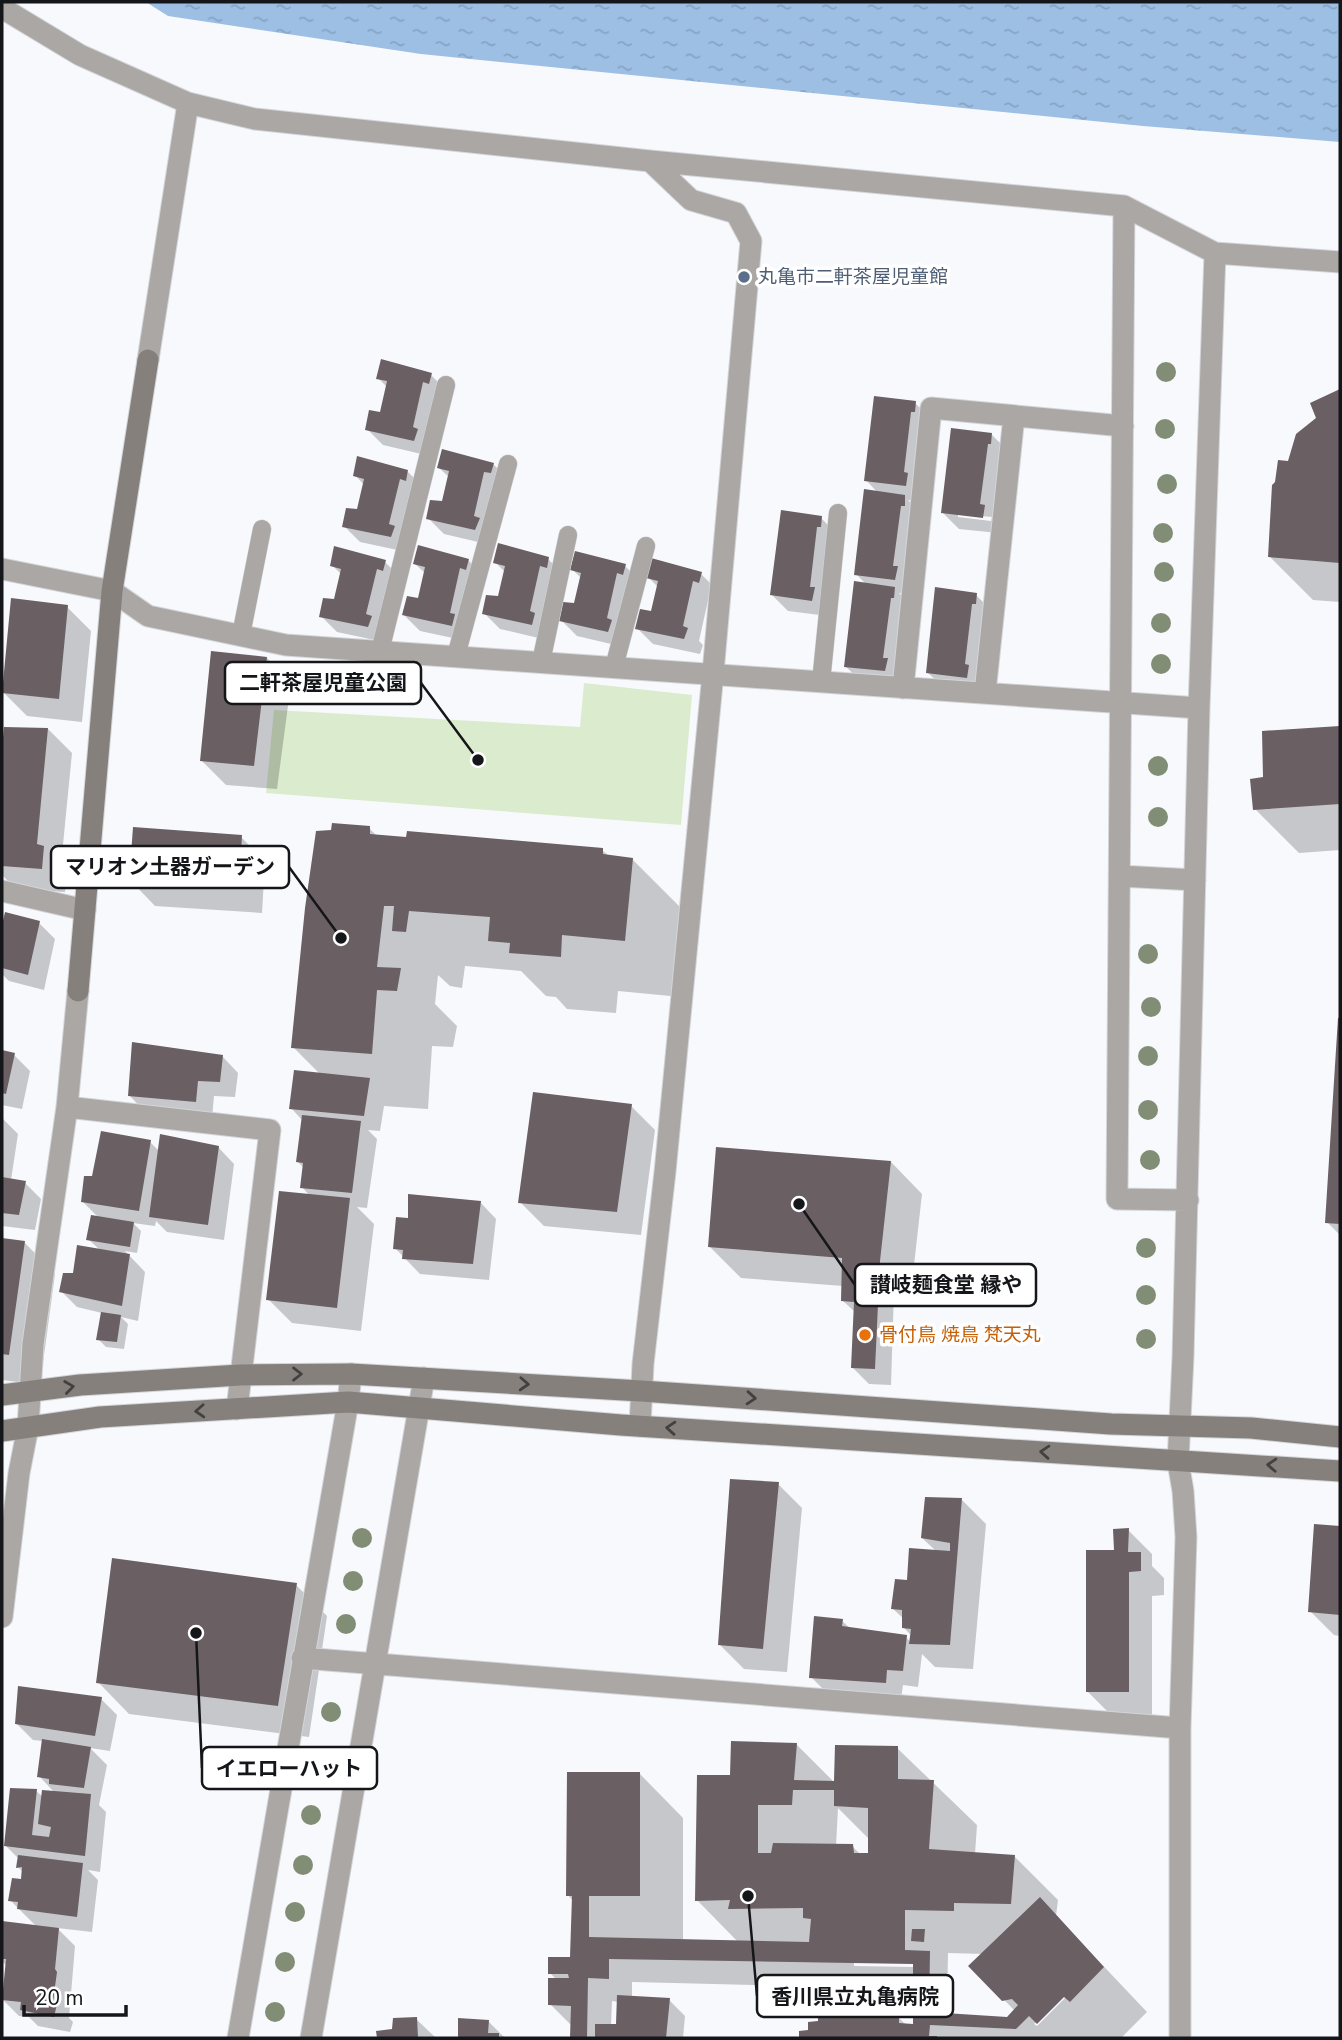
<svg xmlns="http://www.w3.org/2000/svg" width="1342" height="2040" font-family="'Nunito Sans','Noto Sans JP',sans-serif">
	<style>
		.park { fill: #dbebce }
		.water { fill: url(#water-ripples) }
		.shadow { fill: #0003; fill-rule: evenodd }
		.building { fill: #6a5f62; fill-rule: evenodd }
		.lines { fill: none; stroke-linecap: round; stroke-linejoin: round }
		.lane-casing { stroke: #d4d5d9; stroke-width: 19 }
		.street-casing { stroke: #d4d5d9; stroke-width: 23 }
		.secondary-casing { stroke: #d4d5d9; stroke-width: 23 }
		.lane { stroke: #aaa7a4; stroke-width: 18 }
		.street { stroke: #aaa7a4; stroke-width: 21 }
		.secondary { stroke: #85807b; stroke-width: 21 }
		.tree { fill: #818d75 }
		.oneway { stroke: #424040 }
		.service-dot { fill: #5c6f8a; stroke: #fff; stroke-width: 2.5 }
		.food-dot { fill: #e8710a; stroke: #fff; stroke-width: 2.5 }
		.labels { text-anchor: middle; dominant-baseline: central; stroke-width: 7; stroke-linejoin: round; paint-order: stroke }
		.service-label { font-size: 19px; fill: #4e5e75; stroke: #fff; text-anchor: start }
		.food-label { font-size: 19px; fill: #c56008; stroke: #fff; text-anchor: start }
		.leader { fill: none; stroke: #151619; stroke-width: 2.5 }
		.callout-dot { fill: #151619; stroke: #fff; stroke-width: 2.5 }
		.callout { fill: #fff; stroke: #151619; stroke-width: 2.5 }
		.callout-label { font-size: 21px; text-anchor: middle; font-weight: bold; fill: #151619 }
	</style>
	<defs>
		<pattern id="water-ripples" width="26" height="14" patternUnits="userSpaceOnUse" patternTransform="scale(1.75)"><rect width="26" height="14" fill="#9dbfe4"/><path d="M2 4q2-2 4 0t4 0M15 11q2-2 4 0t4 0" fill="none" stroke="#86a3c3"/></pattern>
	</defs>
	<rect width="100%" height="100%" fill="#f8f9fd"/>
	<path class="park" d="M584 683 692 695 681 825 266 793 274 710 580 727Z"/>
	<path class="water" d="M146 2H1340V142L1143 126 421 54 168 16Z"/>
	<path class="shadow" d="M431 375 447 391 430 456 383 445 367 429 382 414 388 388 378 378Z
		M1340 391V602L1313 600 1270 557 1290 462 1318 418 1312 404Z
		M915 403 931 419 922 501 908 500 921 513 911 595 899 593 910 605 903 676 862 682 845 666 867 585 856 574 878 493 866 480Z
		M992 435 1008 451 998 533 959 529 943 513ZM958 514 992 517 991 521 958 517Z
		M493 464 509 480 491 545 444 534 428 518 443 503 449 477 439 468Z
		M408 472 424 488 407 552 360 542 344 526 359 511 364 485 355 475Z
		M821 518 837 534 828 616 788 611 772 595Z
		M548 559 564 575 547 640 500 629 484 613 499 598 505 572 495 562Z
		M468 560 484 577 467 641 420 631 404 615 419 600 425 573 415 564Z
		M385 562 401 578 384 642 337 632 321 616 336 601 342 575 332 565Z
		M625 566 641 582 624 647 577 636 561 620 576 605 582 579 572 569Z
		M701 574 717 590 709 596 699 641 703 645 700 654 653 644 637 628 652 613 658 587 648 577Z
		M976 595 992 611 984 682 944 688 927 672Z
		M67 607 91 631 82 722 27 716 3 692Z
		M267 658 291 683 277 789 226 785 202 761Z
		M5 728 48 729 72 753 61 865 67 872 65 892 16 889 2 875V765Z
		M1340 728V850L1299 853 1255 809 1265 778 1264 733Z
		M369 828 378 837 602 850 609 856 632 859 689 916 681 997 618 991 616 1013 567 1009 556 997 546 996 521 971 465 966 462 988 450 986 438 975 435 1004 457 1026 453 1047 432 1046 428 1109 384 1106 380 1131 368 1130 377 1139 367 1208 357 1207 374 1224 361 1331 292 1323 268 1299 310 1196 302 1187 304 1168 298 1162 303 1121 291 1108 320 1074 293 1047Z
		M241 837 265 861 262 913 155 906 131 881Z
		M6 914 39 923 55 939 44 990 9 981 2 974V932Z
		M1340 1013V1235L1327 1222Z
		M2 1052 14 1055 30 1071 22 1109 2 1105Z
		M222 1056 238 1073 235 1097 214 1096 212 1118 145 1112 129 1095Z
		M631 1106 655 1130 641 1235 544 1226 520 1202Z
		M2 1118 18 1134 11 1180 25 1183 41 1199 35 1230 2 1226Z
		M150 1142 160 1152 218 1147 234 1164 224 1240 167 1232 156 1221 155 1226 133 1223 141 1231 137 1253 125 1251 145 1272 138 1321 121 1317 128 1324 124 1349 106 1347 98 1339 102 1313 77 1307 61 1291 100 1250 88 1239 99 1218 83 1202 94 1177Z
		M891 1162 922 1194 911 1292 894 1291 891 1385 869 1384 853 1368 855 1312 843 1301V1286L741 1278 710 1247Z
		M480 1202 496 1219 489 1280 420 1274 395 1248 410 1220Z
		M2 1240 24 1242 55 1274 40 1385 2 1380Z
		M778 1484 802 1508 787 1672 744 1669 720 1645Z
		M962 1500 986 1524 973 1669 935 1667 922 1654 918 1687 903 1685 901 1699 827 1693 811 1677 842 1621 851 1629 906 1637 911 1643 912 1636 904 1628V1619L893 1609 909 1582 936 1551 922 1538Z
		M1315 1526 1340 1528V1636L1334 1635 1310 1611Z
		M1128 1530 1152 1554V1566L1164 1578V1595L1152 1596V1715L1112 1716 1088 1692 1116 1552Z
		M296 1585 327 1616 309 1737 129 1714 98 1682Z
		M101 1699 117 1715 110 1751 90 1748 107 1765 99 1805 106 1812 100 1872 88 1870 98 1880 92 1932 57 1928 75 1946 69 2018 73 2022 70 2032 38 2026 29 2017 19 2016 3 2000 7 1966 2 1961V1922L37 1927 10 1900 23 1880V1872L18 1867 19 1859 6 1846 36 1791 43 1797 55 1793 39 1776 43 1741 33 1740 17 1724Z
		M796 1744 836 1784 897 1748 977 1825 975 1854 1014 1856 1058 1900 1056 1916 1147 2012 1121 2038H801V2032L899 2018 906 2025 917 2026 914 2007 853 2006 833 1987 632 1982V1998L669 2000 685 2016 683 2038H572V2026L550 2004 556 1979 550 1973 572 1958 573 1901 568 1895 640 1774 683 1818V1941L738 1942 697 1900 732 1777ZM838 1808 869 1839V1855H861L852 1846H836ZM948 1953 984 1954 971 1966 1015 2011 1008 2018 944 2015V2008H947ZM854 1962 913 1963V1967L854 1966ZM1069 1990 1071 1992 1037 2026 1034 2024ZM612 2001 619 2002 617 2026H611Z
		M416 2019 436 2038H377H378Z
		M459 2020 489 2022 505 2038H459Z"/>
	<path class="building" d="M381 359 432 373 429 384 423 382 413 427 418 429 414 441 365 430 369 410 380 412 387 381 376 379Z
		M1340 389V563L1268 557 1272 485 1275 482 1278 460 1288 461 1296 434 1316 418 1310 403Z
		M874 396 916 401 915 412H911L904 472 908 473 906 486 864 481Z
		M951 428 992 433 991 444H988L980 504 985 505 983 518 941 513Z
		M442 449 494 463 491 473 484 472 474 516 480 518 475 530 426 519 430 500 442 501 449 471 437 468Z
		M357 456 408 470 406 481 400 479 389 524 395 526 391 537 342 527 346 508 357 509 364 479 353 476Z
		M864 489 905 495V506H901L893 566H898L895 580 854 575Z
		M781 510 822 516 821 527H817L810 587H815L812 601 770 595Z
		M498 543 549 557 547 568 540 566 530 611 535 613 532 625 482 614 486 595 498 596 505 566 493 563Z
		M418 545 469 559 466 570 460 568 450 613 455 614 452 626 402 615 407 596 418 598 425 567 413 564Z
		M334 546 386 560 383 571 377 569 366 614 372 616 368 627 319 617 323 598 334 599 341 569 330 566Z
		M575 551 626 564 623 575 617 573 607 618 612 620 608 632 559 621 563 602 574 603 581 573 570 570Z
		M651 558 702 572 699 583 693 581 683 626 688 628 684 639 635 629 640 609 651 611 658 581 646 578Z
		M854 581 895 587 894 598H891L883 658H888L885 671 844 667Z
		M935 587 977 593 976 604H972L965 664 969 665 967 678 926 673Z
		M11 598 68 605 59 699 2 693Z
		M211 651 267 657 254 766 200 761Z
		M1340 726V804L1253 810 1250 779 1263 777 1262 731Z
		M4 727 48 728 37 844 44 846 42 869 2 866V748Z
		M332 823 370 826V834L406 837 407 831 603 848V854L633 858 625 941 562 935 561 957 509 953 510 943 488 941 490 917 409 911 406 932 392 931 394 906H384L377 967 401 968 397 991 377 990 372 1054 291 1048 305 908 316 831 331 830Z
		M133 827 242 835 239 889 129 882Z
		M5 912 40 921 28 975 2 968V925Z
		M1338 1018H1340V1224L1325 1223Z
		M132 1042 223 1055 220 1082 198 1081 196 1102 128 1096Z
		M2 1050 15 1053 6 1094 2 1093Z
		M294 1070 370 1078 364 1116 289 1109Z
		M533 1092 632 1104 617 1212 518 1203Z
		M302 1115 361 1121 352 1193 300 1188 303 1163 296 1162Z
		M101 1131 151 1140 139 1211 81 1202 84 1176H92Z
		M160 1134 219 1146 208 1225 149 1217Z
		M716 1147 891 1161 880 1261 875 1369 851 1368 854 1302 841 1301 842 1258 708 1247Z
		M2 1177 26 1181 19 1215 2 1213Z
		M279 1191 350 1198 337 1308 266 1300Z
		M408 1194 481 1201 473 1264 402 1259 403 1250 393 1249 396 1217 408 1218Z
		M91 1215 134 1222 130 1247 86 1240Z
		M2 1238 25 1241 9 1355 2 1354Z
		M77 1245 130 1254 122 1306 59 1292 63 1273H73Z
		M101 1312 121 1315 117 1342 96 1340Z
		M730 1479 779 1482 763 1649 718 1645Z
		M925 1497 962 1498 950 1645 909 1644 911 1629 902 1628V1610L891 1609 895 1579 907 1580 909 1548 950 1551V1543L921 1538Z
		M1314 1524 1340 1526V1615L1308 1612Z
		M1129 1528 1128 1552H1141V1571L1129 1572V1692H1086V1550H1114L1113 1529Z
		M112 1558 297 1583 278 1706 96 1683Z
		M814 1616 843 1619 842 1626 907 1635 903 1671 887 1670 886 1683 809 1678Z
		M18 1686 102 1697 95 1736 15 1724Z
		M42 1739 91 1747 84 1788 49 1784V1779L37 1777Z
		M731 1741 797 1743 794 1780 834 1781 835 1745 898 1746V1779L934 1780 929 1849 1015 1855 1011 1904 954 1903V1911L905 1910V1950L930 1951 929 2012 1007 2017 1018 2005 1012 1999 1002 2001 968 1966 1040 1897 1104 1967 1070 2002 1064 1997 1037 2024 1029 2016 1016 2029 930 2025 929 2036H937V2038H799V2031L808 2030V2022L818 2021V2014L899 2016V2023L913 2024V1964L609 1959V1979L588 1978 587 2038H570L571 2006 548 2005V1978H569L568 1974H548V1957H570L572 1896H566L567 1772H640V1896H589V1937L809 1942 811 1919 803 1918V1908L728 1909 730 1900 695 1901 697 1775H730ZM793 1790H834V1806L868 1808V1853H854L853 1844 773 1843 771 1853H758V1805H792Z
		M10 1788 37 1789 32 1835 49 1837 51 1827 38 1824 42 1790 91 1794 85 1856 4 1846Z
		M18 1855 83 1863 77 1917 17 1909 18 1902 8 1901 12 1878 21 1879 22 1867 16 1868Z
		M2 1921 59 1928 55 1969 57 1972 53 2001 57 2004 54 2017 20 2010 21 2002 2 2000 6 1959H2Z
		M912 1929H925L924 1942 911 1941Z
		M617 1995 670 1998 666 2038H595V2024H616Z
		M417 2017 418 2038H377L376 2031 392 2029 393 2018Z
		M458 2018 489 2020 488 2033H499V2038H458Z"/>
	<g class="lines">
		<g class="lane-casing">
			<path id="lane" d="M241 635 262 529
				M380 651 446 385
				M456 656 508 464
				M541 662 568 535
				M614 667 646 546
				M821 682 838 513"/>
		</g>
		<g class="street-casing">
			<path id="street" d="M2 8 80 55 188 103 255 119 650 161 1124 206 1215 253 1340 262
				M1124 206 1117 1199 1188 1200
				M148 360 188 103
				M2 569 112 591 148 616 286 645 1199 708
				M903 688 931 408 1123 426
				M985 693 1014 416
				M1120 876 1195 880
				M2 891 85 910
				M67 1107 270 1130 237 1409
				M640 1426 643 1364 665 1172 713 673 751 241 736 213 691 200 650 161
				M2 1617 19 1473 28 1427 33 1344 67 1107 78 991
				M302 1658 1180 1728
				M238 2038 348 1402 351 1374
				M311 2038 424 1378
				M1180 2038V1728L1186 1537 1183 1491 1178 1462 1183 1357 1199 708 1215 253"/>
		</g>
		<g class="secondary-casing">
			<path id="secondary" d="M78 991 112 591 148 360
				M2 1395 80 1385 240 1375 351 1374 641 1391 1111 1424 1251 1428 1340 1437
				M2 1431 100 1417 348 1402 621 1425 1340 1471"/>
		</g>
		<use href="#lane" class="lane"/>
		<use href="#street" class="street"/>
		<use href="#secondary" class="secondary"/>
	</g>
	<g class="tree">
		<circle cx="1166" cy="372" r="10"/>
		<circle cx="1165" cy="429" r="10"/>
		<circle cx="1167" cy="484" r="10"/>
		<circle cx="1163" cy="533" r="10"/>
		<circle cx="1164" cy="572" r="10"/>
		<circle cx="1161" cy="623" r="10"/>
		<circle cx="1161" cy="664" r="10"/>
		<circle cx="1158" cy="766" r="10"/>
		<circle cx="1158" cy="817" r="10"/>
		<circle cx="1148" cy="954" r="10"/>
		<circle cx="1151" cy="1007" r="10"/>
		<circle cx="1148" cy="1056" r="10"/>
		<circle cx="1148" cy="1110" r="10"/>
		<circle cx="1150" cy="1160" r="10"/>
		<circle cx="1146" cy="1248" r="10"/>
		<circle cx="1146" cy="1295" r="10"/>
		<circle cx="1146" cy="1339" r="10"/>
		<circle cx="362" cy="1538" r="10"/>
		<circle cx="353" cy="1581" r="10"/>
		<circle cx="346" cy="1624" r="10"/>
		<circle cx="331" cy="1712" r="10"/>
		<circle cx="311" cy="1815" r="10"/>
		<circle cx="303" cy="1865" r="10"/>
		<circle cx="295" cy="1912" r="10"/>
		<circle cx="285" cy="1962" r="10"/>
		<circle cx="275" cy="2012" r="10"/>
	</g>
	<defs><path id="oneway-chevron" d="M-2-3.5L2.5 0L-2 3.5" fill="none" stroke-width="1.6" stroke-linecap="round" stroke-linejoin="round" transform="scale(1.75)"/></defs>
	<g class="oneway">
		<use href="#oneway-chevron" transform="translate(297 1374)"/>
		<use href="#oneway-chevron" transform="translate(524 1384) rotate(3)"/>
		<use href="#oneway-chevron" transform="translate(69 1387) rotate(-8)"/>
		<use href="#oneway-chevron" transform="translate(751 1398) rotate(4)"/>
		<use href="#oneway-chevron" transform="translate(200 1411) rotate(177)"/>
		<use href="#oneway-chevron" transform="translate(671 1428) rotate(-176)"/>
		<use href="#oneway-chevron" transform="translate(1045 1452) rotate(-176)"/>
		<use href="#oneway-chevron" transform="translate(1272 1465) rotate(-177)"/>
	</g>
	<circle class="service-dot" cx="744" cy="277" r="7"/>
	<circle class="food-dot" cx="865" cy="1335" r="7"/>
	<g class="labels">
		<g class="service-label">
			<text x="758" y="277">丸亀市二軒茶屋児童館</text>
		</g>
		<g class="food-label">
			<text x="879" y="1335">骨付鳥 焼鳥 梵天丸</text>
		</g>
	</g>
	<path class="leader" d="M478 760L421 683M341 938L289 867M799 1204L855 1285M196 1633L202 1768M748 1896L757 1996"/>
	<g class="callout-dot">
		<circle cx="478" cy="760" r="7"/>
		<circle cx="341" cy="938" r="7"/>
		<circle cx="799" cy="1204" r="7"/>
		<circle cx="196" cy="1633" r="7"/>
		<circle cx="748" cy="1896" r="7"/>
	</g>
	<g class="callout">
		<rect x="225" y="662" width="196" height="42" rx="7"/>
		<rect x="51" y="846" width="238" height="42" rx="7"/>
		<rect x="855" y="1264" width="181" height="42" rx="7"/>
		<rect x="202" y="1747" width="175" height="42" rx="7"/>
		<rect x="757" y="1975" width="196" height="42" rx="7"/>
	</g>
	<g class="callout-label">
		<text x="323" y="690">二軒茶屋児童公園</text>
		<text x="170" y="874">マリオン土器ガーデン</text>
		<text x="946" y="1292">讃岐麺食堂 縁や</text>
		<text x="289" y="1776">イエローハット</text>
		<text x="855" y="2004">香川県立丸亀病院</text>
	</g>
	<rect width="1342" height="2040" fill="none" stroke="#151619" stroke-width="7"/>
	<path d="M24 2005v10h102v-10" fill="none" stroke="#151619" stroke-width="3.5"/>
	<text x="35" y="2005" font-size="21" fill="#151619" stroke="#ffffff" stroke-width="5" paint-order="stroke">20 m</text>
</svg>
